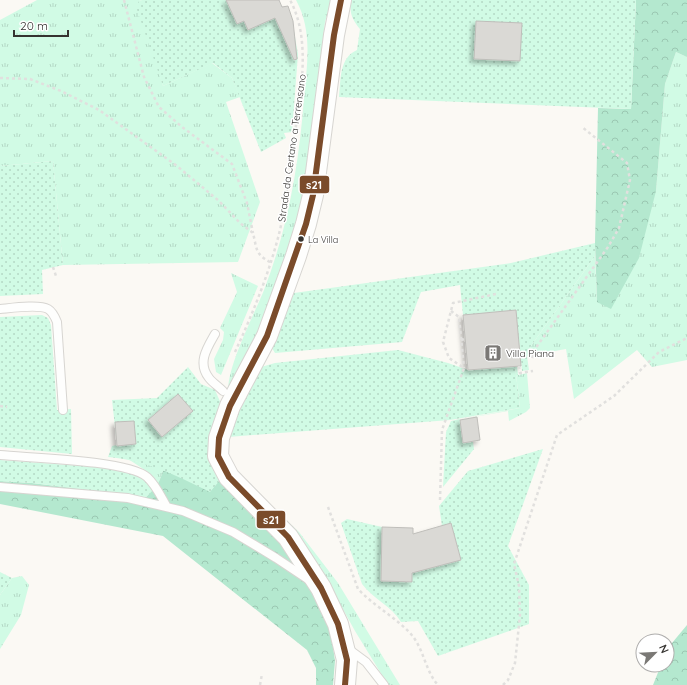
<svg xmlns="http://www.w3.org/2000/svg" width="687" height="685" font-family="Quicksand,sans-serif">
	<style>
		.grass { fill: url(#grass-tufts) }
		.forest { fill: url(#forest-crowns) }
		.park { fill: url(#park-dots) }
		.building { fill: #dad9d5; stroke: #bfbeba; filter: url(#shadow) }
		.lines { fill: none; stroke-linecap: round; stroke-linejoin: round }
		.service-casing { stroke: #d7d5d1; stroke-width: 10 }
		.tertiary-casing { stroke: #d7d5d1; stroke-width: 22 }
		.path { stroke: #e1e0de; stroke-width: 2.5; stroke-dasharray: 3 3; stroke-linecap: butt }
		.service { stroke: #fefefd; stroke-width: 8 }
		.tertiary { stroke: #fefefd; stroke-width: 20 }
		.bus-1-casing { stroke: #fff; stroke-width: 9 }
		.bus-1 { stroke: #7a4b2a; stroke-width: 6 }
		.bus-dot { fill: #353330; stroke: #fff; stroke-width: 1.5 }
		.labels { text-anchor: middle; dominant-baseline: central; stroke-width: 3; stroke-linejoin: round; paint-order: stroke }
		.bus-label { font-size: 9px; fill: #353330; stroke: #fff; text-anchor: start }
		.street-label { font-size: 10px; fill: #353330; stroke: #fff }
		.poi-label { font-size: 10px; fill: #353330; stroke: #fff; text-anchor: start }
		.line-badge { stroke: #fff; stroke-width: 1.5 }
		.badge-label { font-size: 11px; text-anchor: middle; font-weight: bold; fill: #fff }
	</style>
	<defs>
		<pattern id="grass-tufts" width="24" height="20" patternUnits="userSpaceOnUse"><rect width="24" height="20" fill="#d1fbe5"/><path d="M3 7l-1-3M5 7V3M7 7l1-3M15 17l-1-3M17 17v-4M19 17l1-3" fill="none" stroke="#b4d8c5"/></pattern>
		<pattern id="forest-crowns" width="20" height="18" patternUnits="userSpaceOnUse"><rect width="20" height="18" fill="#b4e8cf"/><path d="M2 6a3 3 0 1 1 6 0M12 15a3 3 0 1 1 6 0" fill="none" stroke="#9bc7b2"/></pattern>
		<pattern id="park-dots" width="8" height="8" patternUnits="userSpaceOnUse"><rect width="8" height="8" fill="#d1fbe5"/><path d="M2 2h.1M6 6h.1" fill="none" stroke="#b4d8c5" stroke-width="1.8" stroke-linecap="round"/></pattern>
		<filter id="shadow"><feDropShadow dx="-3.5" dy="3.5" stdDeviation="2" flood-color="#0004"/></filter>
	</defs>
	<rect width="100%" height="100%" fill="#fbf9f4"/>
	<path class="grass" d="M37 0H142L139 1 163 86 212 63 232 78 240 97 226 102 260 202 238 262 63 265 53 161 0 166V20Z
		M296 0H331L325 22 303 194 296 224 260 332 229 395C223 374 255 313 264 290 288 228 299 164 304 98 307 65 313 31 296 0Z
		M676 52 687 57V360L652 367 637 350 574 399 566 349 527 356 531 346 595 256 597 302 656 191 665 84Z
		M231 273 258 286 221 375 216 372 214 359 223 340 224 332 220 328 237 292Z
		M515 366H517L518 375 527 373 530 408 526 412 509 421 508 411 451 421 520 408Z
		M128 459 164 469 158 484 148 472Z
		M269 504 299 532 338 583 400 685H388L355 631 329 584Z
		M22 576 29 585 21 615 0 649V595L12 578Z"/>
	<path class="forest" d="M636 0H687V57L676 52 665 84 656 191 639 258 611 309 597 302 595 243 598 108 631 109Z
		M164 469 210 491 220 480 282 542 314 592 330 626 335 661 333 685H316V668L307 650 163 536 0 504V481L32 483 146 497 158 484Z
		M687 625V685H653L661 665H667V649Z"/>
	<path class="park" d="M142 0H226L244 21 248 30 273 13 294 32 298 54 292 132 284 133 286 138 261 152 232 78 213 63 163 86 136 7 139 1Z
		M352 0H636L631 109 339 97C341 79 339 58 357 50L360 29C353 21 348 12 352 0Z
		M53 161 63 265 42 270 43 294 0 296V166Z
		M595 243V256L531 346 527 356 529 370 522 371 516 310 463 315 460 285 421 292 402 342 275 353 272 348 294 293 511 263Z
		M42 315 48 318 51 325 57 410 71 409 72 454 0 447V317Z
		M398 350 448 363 468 370 515 366 520 408 450 420 228 437 234 421 261 367 275 363Z
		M188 367 201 384 215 390 222 406 220 480 210 492C175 475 146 460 108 457L112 446 117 445 112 400 157 398Z
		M460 419 463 443 473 442 474 449 443 487 446 432 451 421Z
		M543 449 508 546 529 585V624L438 656 418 621 401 622C392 606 373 599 362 584L341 523 347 519 382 527 381 581 412 582V562L426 538 434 567 461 560 451 523 442 526 439 506 468 471Z
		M0 460 110 468C129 471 141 475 154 489L146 497 32 483 0 481Z
		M0 572 12 578 0 595Z"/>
	<path class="building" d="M226 0H279L282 7 288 6 293 21 297 59 294 60 275 18 248 30 244 21 237 24Z
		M476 21 522 23 520 61 474 59Z
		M516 310 521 366 468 370 463 315Z
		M178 394 193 411 162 437 148 420Z
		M477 417 480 440 463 443 460 420Z
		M134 421 136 444 117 446 115 422Z
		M451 523 461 560 412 573V582L381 581 382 527 413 528V534Z"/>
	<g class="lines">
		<g class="service-casing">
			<path id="service" d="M0 309C11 308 39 304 48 309 53 312 55 317 57 322L63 410
				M215 334C207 348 197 363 209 378 213 383 218 386 223 391
				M0 455C30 458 127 460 147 477 156 485 161 497 167 507
				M0 487 128 498 183 511 233 532 276 558 309 580
				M347 648 366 662 384 685"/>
		</g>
		<g class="tertiary-casing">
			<path id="tertiary" d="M341 0 334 35 313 195 306 224 296 256 267 336 230 406 219 438 218 456 229 477 288 537 321 588 338 624 347 660 345 685"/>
		</g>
		<path class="path" d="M124 0 144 77 159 107 182 127 232 164 247 203 253 233
			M0 78 30 79 61 91 99 110 177 166 219 201 240 223 253 233C257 249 255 254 270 262
			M53 267 56 276
			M451 311 459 317 464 368
			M461 340 465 339
			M235 352C253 313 270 271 280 230 286 202 289 174 293 146 299 101 313 42 290 0
			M532 358 535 349 608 247 619 228 630 180 627 163 582 127
			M519 366 520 373 533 371
			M0 406 7 407
			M440 500 442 430 464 368 449 358 443 342 453 303 496 294
			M328 507 358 589C374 606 395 617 410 633 424 648 425 671 438 685
			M260 685 262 674
			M503 685 508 680 515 663 520 615 519 586 514 564 557 435 614 396 659 352 687 338"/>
		<use href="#service" class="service"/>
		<use href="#tertiary" class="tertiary"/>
		<g class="bus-1-casing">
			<path id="bus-1" d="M341 0 334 35 313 195 306 224 267 336 230 406 219 438 218 456 229 477 288 537 321 588 338 624 347 660 345 685"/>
		</g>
		<use href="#bus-1" class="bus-1"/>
	</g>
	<defs>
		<g id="building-square" transform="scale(0.9)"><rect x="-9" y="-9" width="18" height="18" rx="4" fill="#7a7875" stroke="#fff"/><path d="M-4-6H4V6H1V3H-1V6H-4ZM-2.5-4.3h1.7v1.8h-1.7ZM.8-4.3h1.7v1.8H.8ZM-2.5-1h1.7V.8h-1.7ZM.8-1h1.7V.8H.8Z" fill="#fff"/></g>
	</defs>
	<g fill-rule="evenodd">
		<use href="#building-square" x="493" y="353"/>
	</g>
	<circle class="bus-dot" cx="301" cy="239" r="3.5"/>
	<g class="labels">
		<g class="bus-label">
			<text x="308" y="239">La Villa</text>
		</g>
		<g class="street-label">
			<text transform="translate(292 148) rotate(-82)">Strada da Certano a Terrensano</text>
		</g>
		<g class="poi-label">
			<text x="506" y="353">Villa Piana</text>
		</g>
	</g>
	<g class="line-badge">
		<rect x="299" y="175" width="31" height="19" rx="4" fill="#7a4b2a"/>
		<rect x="256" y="510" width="30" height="19" rx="4" fill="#7a4b2a"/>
	</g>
	<g class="badge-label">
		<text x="314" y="189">s21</text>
		<text x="271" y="524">s21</text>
	</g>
	<g transform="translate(655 653) rotate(66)"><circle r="19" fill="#ffffff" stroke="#aeadac"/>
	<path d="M0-3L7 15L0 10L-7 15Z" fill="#7a7875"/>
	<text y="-6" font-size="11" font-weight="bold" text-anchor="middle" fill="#353330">N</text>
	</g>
	<path d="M14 30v6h54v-6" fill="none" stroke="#353330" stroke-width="2"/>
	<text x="20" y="30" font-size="12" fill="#353330" stroke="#ffffff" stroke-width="3" paint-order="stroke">20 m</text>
</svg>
